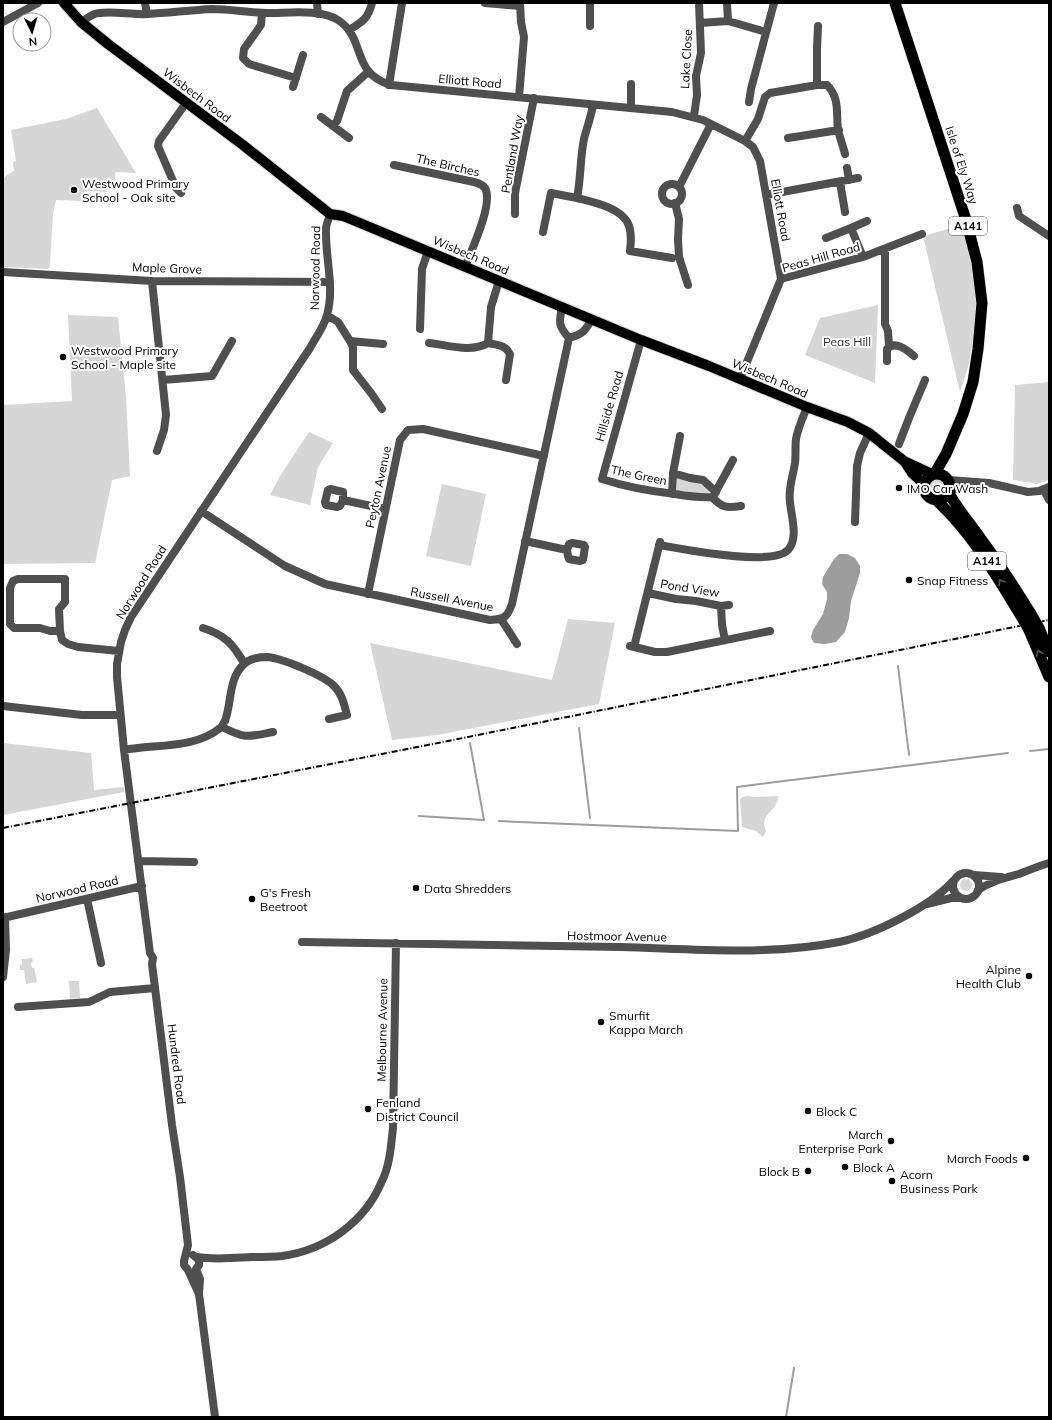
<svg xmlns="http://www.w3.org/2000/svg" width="1052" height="1420" font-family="Mulish,sans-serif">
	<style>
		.green { fill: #d6d6d6 }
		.water { fill: #9d9d9d }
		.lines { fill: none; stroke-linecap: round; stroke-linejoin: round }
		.stream { stroke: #9d9d9d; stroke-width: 2 }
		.major-casing { stroke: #dbdbdb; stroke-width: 12 }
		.highway-casing { stroke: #dbdbdb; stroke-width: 12 }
		.minor { stroke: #4f4f4f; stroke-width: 8 }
		.major { stroke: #000; stroke-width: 10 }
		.highway { stroke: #000; stroke-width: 11 }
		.rail { stroke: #000; stroke-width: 2; stroke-dasharray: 6 2 1 2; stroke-linecap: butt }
		.highway-bridge-casing { stroke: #dbdbdb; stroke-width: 12; stroke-linecap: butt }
		.highway-bridge { stroke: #000; stroke-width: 11 }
		.oneway { stroke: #595959 }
		.poi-dot { fill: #000; stroke: #fff; stroke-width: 1.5 }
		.labels { text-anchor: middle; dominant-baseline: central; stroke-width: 4; stroke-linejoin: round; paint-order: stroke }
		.shield { fill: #fff; stroke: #4c4c4c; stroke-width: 1 }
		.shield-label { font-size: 11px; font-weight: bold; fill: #000 }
		.street-label { font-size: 12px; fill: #000; stroke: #fff }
		.poi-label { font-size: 12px; fill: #000; stroke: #fff; text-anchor: start }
		.park-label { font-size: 12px; fill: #2d2d2d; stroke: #fff }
	</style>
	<rect width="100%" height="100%" fill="#fff"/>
	<path class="green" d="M97 108 136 173 115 172V181H108L107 192 85 191 84 201 56 200 53 213 50 266 48 269 3 267V180L7 175 14 171 13 162 16 161 11 130 66 119Z
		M962 225 972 267 976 302 974 333 969 364 960 392 923 236Z
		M878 305 875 383 805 355 820 318Z
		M68 315 118 317 126 397 130 476 112 480 95 563 3 564V405L72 401Z
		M1049 382V480L1037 484 1013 480 1015 385Z
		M309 432 333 443 318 467 310 505 270 495 280 476Z
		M676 477 702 483 710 491 709 493 706 494 677 491Z
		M930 487a8 8 0 1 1 16 0a8 8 0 1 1-16 0Z
		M442 484 486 494 471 566 426 556Z
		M568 619 615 623 599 704 437 735 392 740 370 643 552 680Z
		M3 743 91 753 94 790 124 787V792L3 815Z
		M747 796 754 797 778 796C778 807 770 810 765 818L764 825 766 832 763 837 756 831 742 827 740 800 741 798Z
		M960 885a6 6 0 1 1 12 0a6 6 0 1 1-12 0Z
		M32 958 33 962 31 963 32 968H34L37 982 26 984 24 970H20V965H22V959Z
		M69 981H79L80 998 70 999Z"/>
	<path class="water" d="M839 554H847L855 558 860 566V573L851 601 849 618 845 632 836 642 825 644 814 643 811 637 813 630 823 614 827 599V592L822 584 823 577 834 559Z"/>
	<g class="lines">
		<path class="stream" d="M898 666 909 755
			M579 728 590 818
			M1030 751 1049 749
			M419 816 484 820 470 743
			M499 821 738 831 737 787 1008 753
			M786 1417 794 1368"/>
		<g class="major-casing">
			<path id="major" d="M64 3 81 22 108 44 243 145 330 214 343 216 360 223 641 340 709 366 807 407 848 422 869 433 904 461 932 474
				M905 462 912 473 924 484"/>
		</g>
		<g class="highway-casing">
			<path id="highway" d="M895 3 966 220 977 262 982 303 978 349 973 382 963 414 946 454 935 473
				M924 487a13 13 0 1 1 26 0a13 13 0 1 1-26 0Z
				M949 493C958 510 970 523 981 539 999 563 1015 588 1031 614
				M936 500C972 533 996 575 1021 616
				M1039 628 1049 652
				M1029 630 1049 677"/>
		</g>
		<path class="minor" d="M145 3 147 14
			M317 3 318 14
			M485 3 520 6
			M727 3 728 21
			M262 13 261 25 244 49 243 58 249 64 296 78
			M3 22 38 3
			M81 22C86 19 93 13 99 13 115 11 132 15 148 14 169 13 190 10 212 9 231 9 250 13 269 13 289 13 321 9 338 20 367 39 350 73 391 85L672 112 703 120 745 141 753 147 760 161 781 279
			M700 23 728 21 766 32
			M590 26V3
			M349 30C362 22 368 19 372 3
			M389 85 402 3
			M817 85H827C840 98 836 113 838 130 840 138 843 146 845 154
			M293 87 303 55
			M519 97 524 37 521 22 520 3
			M749 102 751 89 774 3
			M593 105C591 117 587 127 584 139 580 158 581 178 577 198 593 202 623 208 629 226 632 234 631 243 630 251L672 258
			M631 108V84
			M694 116 697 95 696 76 701 53 699 3
			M321 117 349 138
			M333 126 337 121 347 91 368 72
			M788 138 839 130
			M745 141 758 119 765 97 770 93 817 85V49L818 26
			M394 165 474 182C478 183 482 184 485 188 494 203 471 251 465 267
			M847 168 849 180
			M840 182 845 212
			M662 194a10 10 0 1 1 20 0a10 10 0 1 1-20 0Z
			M679 187 711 124
			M181 193 176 188 158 146 159 141 186 103
			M766 195 858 178
			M675 203 679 219 678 239 679 257 688 285
			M1017 208 1019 216 1049 236
			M515 214V193L534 98
			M851 228 867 221
			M543 232 551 193 577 198
			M826 238 851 228 863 257
			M885 249V324L888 331 889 346
			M3 272 152 281 330 282
			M152 281 166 415 164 430 157 451
			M562 307C559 322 558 326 569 338 583 334 585 331 592 319
			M327 315 338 322 350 341 383 344
			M420 329 422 269 428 251
			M641 340 602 479C626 487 649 491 675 494 687 496 699 498 712 497 722 508 727 508 741 506
			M350 341 353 347V370L371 393 382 409
			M429 343C448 345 471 353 488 343 497 345 506 345 510 354L506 380
			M488 343 491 307 499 281
			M887 361V349C895 340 907 350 914 356
			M740 379 781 279 863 257 922 234
			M163 380 212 376 232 341
			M899 444 909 418 925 380
			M673 473 690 478 703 480 716 492
			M949 480 989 483 1028 492 1039 491 1049 487
			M1044 490 1049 500
			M950 491 969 484
			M672 494 673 473 680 436
			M714 495 733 460
			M343 500V492L330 489 328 490 325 502 326 505 337 507 340 506 343 500 385 509
			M201 511 285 566 325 584 490 620C504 619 507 618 512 604L569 338
			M855 522 857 466 860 453 869 433
			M525 541 567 550 568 556 569 559 580 561 583 560 585 547 584 545 572 543 569 544 567 550
			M659 545C683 549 772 567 788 550 799 538 791 516 790 502 788 489 793 476 795 463 796 455 795 447 796 439 798 428 803 417 807 407
			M648 593 676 599 696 601 721 606 729 605
			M368 594 400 440 408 430 423 429 544 456
			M721 606 722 625 725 640
			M501 619 517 644
			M203 628C225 635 233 644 244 663
			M60 631H50L40 628H14L10 624V588L13 581 18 579H65V602L59 609 60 631 62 640 68 644 78 647 119 651
			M630 646 655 652H667L770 631
			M634 647 660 542
			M3 706 82 715H120
			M222 727C246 739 247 737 273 732
			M124 750C154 744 195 749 220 728 223 726 223 723 225 721 232 702 228 679 244 664 249 659 259 657 267 657 282 658 322 675 333 685 342 693 344 704 347 715L329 719
			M138 861 194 862
			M953 886a13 13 0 1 1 26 0a13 13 0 1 1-26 0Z
			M974 875 1001 877
			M978 890C991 881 1004 878 1019 874 1029 870 1039 866 1049 863
			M87 899 101 963
			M927 904 951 898H960
			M3 918 142 886
			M302 942C409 943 515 945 621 947 693 949 767 956 839 942 873 935 930 907 953 881
			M3 977 6 950 5 917
			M18 1007 89 1002 110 992 155 988
			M193 1255 199 1260V1265L196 1269 200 1279 199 1294 215 1417
			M197 1257C215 1260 233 1258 252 1257 262 1257 272 1257 282 1256 326 1250 365 1222 382 1181 390 1165 391 1145 393 1128L396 943
			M199 1294 188 1270 184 1265V1261L188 1245 180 1177 172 1125 155 988 152 964 153 958 150 953 124 750 117 677V664L121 642 125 630 131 617 310 348C316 337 324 327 327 315 335 287 325 258 326 229 326 224 329 219 330 214"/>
		<use href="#major" class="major"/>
		<use href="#highway" class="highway"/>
		<path class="rail" d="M3 828 438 743 1049 620"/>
		<g class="highway-bridge-casing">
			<path id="highway-bridge" d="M1031 614 1039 628
				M1021 616 1029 630"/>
		</g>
		<use href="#highway-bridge" class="highway-bridge"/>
	</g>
	<defs><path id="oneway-chevron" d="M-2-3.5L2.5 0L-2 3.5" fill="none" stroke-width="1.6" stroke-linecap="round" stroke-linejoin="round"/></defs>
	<g class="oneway">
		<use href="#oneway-chevron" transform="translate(1001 582) rotate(-123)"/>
		<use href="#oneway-chevron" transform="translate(1039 653) rotate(-114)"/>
	</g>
	<g class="poi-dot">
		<circle cx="74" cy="190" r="4"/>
		<circle cx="63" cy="357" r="4"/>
		<circle cx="899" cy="488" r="4"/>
		<circle cx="909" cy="580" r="4"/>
		<circle cx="416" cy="888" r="4"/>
		<circle cx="252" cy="899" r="4"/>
		<circle cx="1029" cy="976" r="4"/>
		<circle cx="601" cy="1022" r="4"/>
		<circle cx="368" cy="1109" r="4"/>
		<circle cx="808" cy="1111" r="4"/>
		<circle cx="891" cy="1141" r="4"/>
		<circle cx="1026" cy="1158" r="4"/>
		<circle cx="845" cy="1167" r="4"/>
		<circle cx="808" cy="1171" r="4"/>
		<circle cx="892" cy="1181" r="4"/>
	</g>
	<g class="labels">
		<g class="shield">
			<rect x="949" y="217" width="38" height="18" rx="3"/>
			<rect x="968" y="552" width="38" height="18" rx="3"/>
		</g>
		<g class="shield-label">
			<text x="968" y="226">A141</text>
			<text x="987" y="561">A141</text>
		</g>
		<g class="street-label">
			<text transform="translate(686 59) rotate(-87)">Lake Close</text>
			<text transform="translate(470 81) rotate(5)">Elliott Road</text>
			<text transform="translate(197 95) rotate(37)">Wisbech Road</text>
			<text transform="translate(512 154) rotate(-80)">Pentland Way</text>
			<text transform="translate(448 165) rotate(13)">The Birches</text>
			<text transform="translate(962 165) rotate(72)">Isle of Ely Way</text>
			<text transform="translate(781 210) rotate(80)">Elliott Road</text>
			<text transform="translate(471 255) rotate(23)">Wisbech Road</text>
			<text transform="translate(821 257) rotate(-16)">Peas Hill Road</text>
			<text transform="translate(167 268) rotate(2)">Maple Grove</text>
			<text transform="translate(315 268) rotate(-89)">Norwood Road</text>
			<text transform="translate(770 378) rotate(23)">Wisbech Road</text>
			<text transform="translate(609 406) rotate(-74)">Hillside Road</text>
			<text transform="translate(639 475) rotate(12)">The Green</text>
			<text transform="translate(378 487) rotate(-78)">Peyton Avenue</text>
			<text transform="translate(141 582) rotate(-58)">Norwood Road</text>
			<text transform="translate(690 588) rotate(9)">Pond View</text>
			<text transform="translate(452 599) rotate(11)">Russell Avenue</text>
			<text transform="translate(77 889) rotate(-13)">Norwood Road</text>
			<text transform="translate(617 936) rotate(1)">Hostmoor Avenue</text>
			<text transform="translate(382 1030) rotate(-89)">Melbourne Avenue</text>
			<text transform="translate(177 1064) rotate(83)">Hundred Road</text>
		</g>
		<g class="poi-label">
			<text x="82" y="183">Westwood Primary<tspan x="82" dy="14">School - Oak site</tspan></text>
			<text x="71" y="350">Westwood Primary<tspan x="71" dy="14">School - Maple site</tspan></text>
			<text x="907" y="488">IMO Car Wash</text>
			<text x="917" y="580">Snap Fitness</text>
			<text x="424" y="888">Data Shredders</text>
			<text x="260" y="892">G's Fresh<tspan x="260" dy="14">Beetroot</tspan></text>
			<text x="1021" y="969" text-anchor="end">Alpine<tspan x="1021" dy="14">Health Club</tspan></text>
			<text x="609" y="1015">Smurfit<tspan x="609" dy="14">Kappa March</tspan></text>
			<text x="376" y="1102">Fenland<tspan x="376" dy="14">District Council</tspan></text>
			<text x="816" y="1111">Block C</text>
			<text x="883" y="1134" text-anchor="end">March<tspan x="883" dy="14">Enterprise Park</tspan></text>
			<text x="1018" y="1158" text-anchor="end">March Foods</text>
			<text x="853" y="1167">Block A</text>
			<text x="800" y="1171" text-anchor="end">Block B</text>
			<text x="900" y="1174">Acorn<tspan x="900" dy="14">Business Park</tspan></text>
		</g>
		<g class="park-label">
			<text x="847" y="341">Peas Hill</text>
		</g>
	</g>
	<rect width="1052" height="1420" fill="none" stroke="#000000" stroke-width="8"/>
	<g transform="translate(32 32) rotate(175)"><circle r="19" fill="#ffffff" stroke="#999999"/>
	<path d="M0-3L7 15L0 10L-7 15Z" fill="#000000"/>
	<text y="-6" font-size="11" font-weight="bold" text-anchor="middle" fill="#000000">N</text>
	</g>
</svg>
